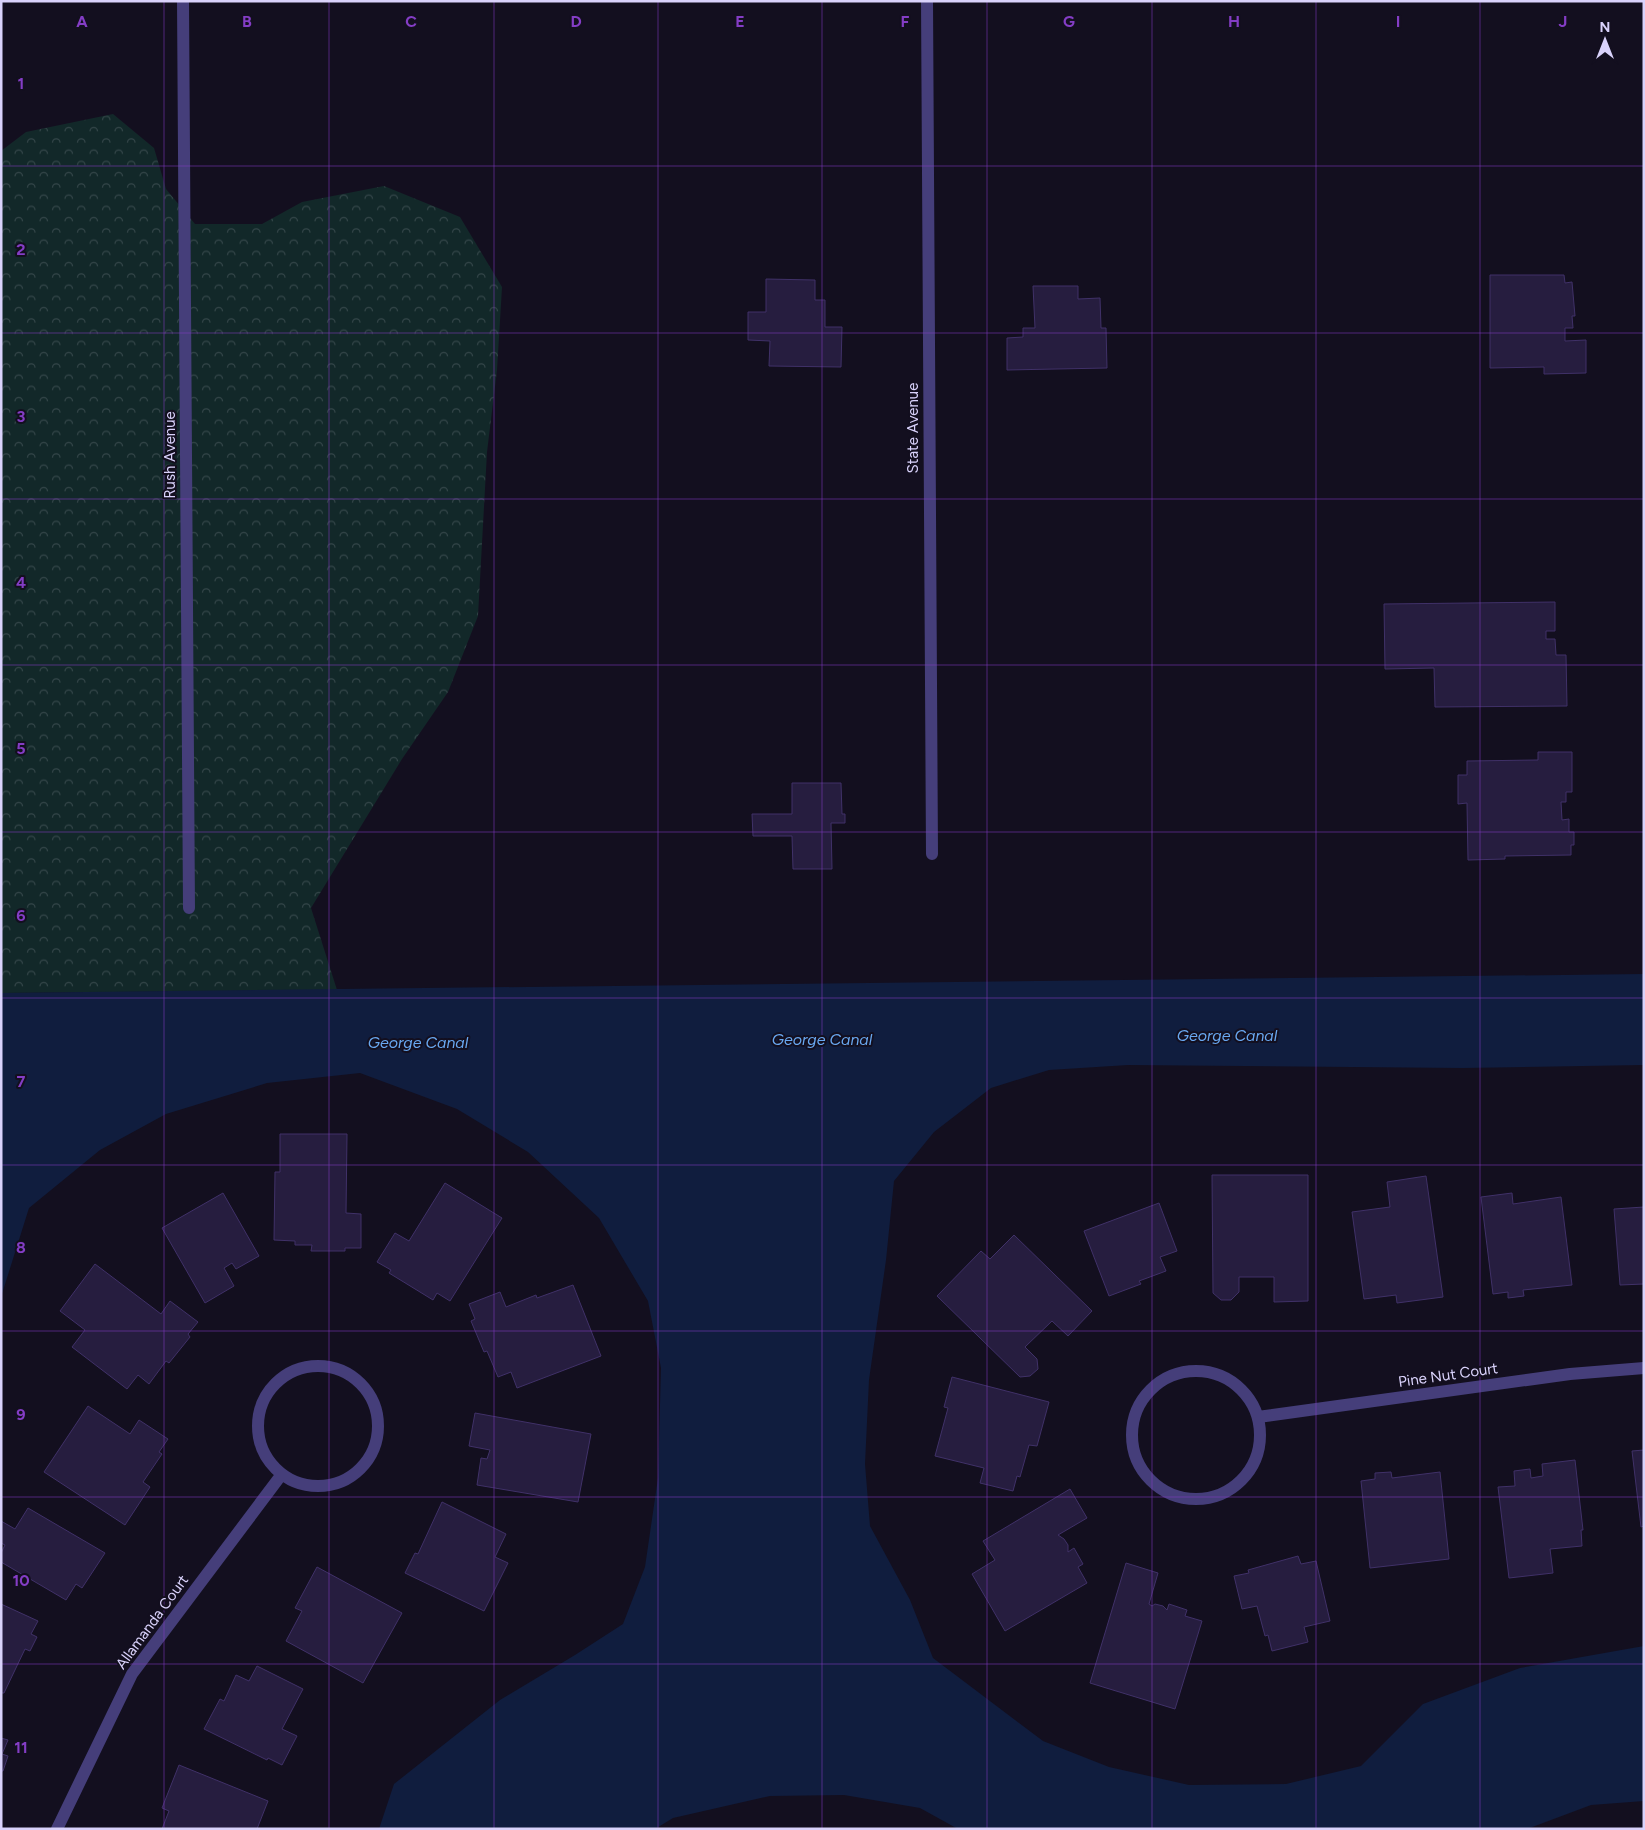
<svg xmlns="http://www.w3.org/2000/svg" width="1645" height="1830" font-family="Figtree,sans-serif">
	<style>
		.forest { fill: url(#forest-crowns) }
		.water { fill: #101d3e }
		.building { fill: #261d3f; stroke: #403168 }
		.lines { fill: none; stroke-linecap: round; stroke-linejoin: round }
		.minor { stroke: #453e7a; stroke-width: 12 }
		.grid { fill: none; stroke: #843dc5; stroke-width: 1; stroke-opacity: 0.55 }
		.labels { text-anchor: middle; dominant-baseline: central; stroke-width: 4; stroke-linejoin: round; paint-order: stroke }
		.street-label { font-size: 15px; fill: #d9d2fb; stroke: #130f1f }
		.water-label { font-size: 16px; font-style: italic; fill: #69a8f1; stroke: #130f1f }
		.grid-label { font-size: 16px; text-anchor: middle; font-weight: bold; fill: #843dc5; stroke: #130f1f; stroke-width: 4; stroke-linejoin: round; paint-order: stroke }
	</style>
	<defs>
		<pattern id="forest-crowns" width="20" height="18" patternUnits="userSpaceOnUse" patternTransform="scale(1.25)"><rect width="20" height="18" fill="#122829"/><path d="M2 6a3 3 0 1 1 6 0M12 15a3 3 0 1 1 6 0" fill="none" stroke="#344649"/></pattern>
	</defs>
	<rect width="100%" height="100%" fill="#130f1f"/>
	<path class="forest" d="M113 114 154 148 166 189 195 224H262L302 202 384 186 460 217 502 287 497 370 487 452 478 616 448 692 402 759 311 908 337 990 1 993V151L26 132Z"/>
	<path class="water" d="M1644 974V1065L1463 1068 1128 1065 1049 1070 991 1088 934 1132 894 1181 886 1260 869 1380 865 1464 870 1526 910 1600 933 1658 1043 1741 1109 1767 1189 1785 1286 1784 1361 1766 1423 1704 1520 1668 1644 1646V1801L1591 1805 1527 1829H958L920 1808 844 1795 770 1796 673 1818 655 1829H379L394 1784 500 1700 575 1655 623 1624 645 1567 658 1478 661 1368 648 1301 599 1218 528 1152 457 1109 360 1073 267 1083 166 1114 100 1150 29 1208 1 1297V993Z"/>
	<path class="building" d="M1490 275H1564L1565 283 1572 282 1575 316H1572L1573 328H1565V341L1586 340V373L1544 374V367L1490 368Z
		M766 279 815 280V300H825V327H842L841 367 769 366 770 341 748 340V312H766Z
		M1033 286H1078V299L1100 298 1101 328H1106L1107 368 1007 370V338L1023 337V328H1035Z
		M1555 602V631H1546V639H1555L1556 655H1566L1567 706 1435 707 1434 668 1385 669 1384 604Z
		M1538 752H1572V792H1566V802H1561L1562 820 1569 819V832H1574V845H1571V855L1505 856V859L1468 860 1467 803 1458 804V775H1467V761L1538 760Z
		M792 783H841L842 814H845V823H831L832 869H793L792 836H753L752 814H792Z
		M280 1134H347L346 1213 361 1214V1248H345V1251H311L312 1245H295V1241L274 1240 275 1172H280Z
		M1212 1175H1308V1301L1274 1302V1277H1239V1292L1231 1300H1221L1213 1293Z
		M1426 1176 1443 1297 1397 1303 1396 1295 1364 1299 1352 1212 1390 1207 1387 1182Z
		M445 1183 502 1218 450 1301 437 1293 433 1300 389 1273 391 1270 377 1262 395 1233 409 1241Z
		M223 1193 259 1256 236 1269 232 1263 224 1268 234 1286 205 1303 162 1228Z
		M1512 1193 1513 1204 1561 1197 1572 1285 1523 1290 1524 1296 1508 1298V1292L1493 1294 1481 1197Z
		M1159 1203 1177 1251 1160 1257 1166 1271 1139 1281 1141 1284 1109 1296 1084 1231Z
		M1644 1207V1284L1620 1285 1614 1209Z
		M1014 1235 1092 1311 1068 1336 1052 1321 1025 1347 1037 1359 1038 1369 1030 1376 1020 1377 937 1296 981 1251 990 1259Z
		M95 1264 161 1314 170 1301 198 1322 188 1334 190 1337 169 1363 166 1361 149 1384 138 1375 127 1389 72 1347 85 1330 60 1311Z
		M573 1285 601 1356 517 1388 511 1372 498 1377 487 1351 484 1352 471 1321 475 1319 469 1304 500 1292 506 1307 536 1295 537 1298Z
		M952 1377 1049 1402 1037 1446 1029 1445 1020 1477 1017 1476 1013 1491 980 1483 984 1468 935 1456 948 1408 944 1407Z
		M88 1406 130 1434 139 1420 168 1439 159 1452 162 1454 143 1482 150 1487 125 1525 44 1472Z
		M475 1413 591 1434 578 1502 477 1485 481 1458 487 1459 490 1450 469 1446Z
		M1644 1450V1526L1641 1527 1632 1451Z
		M1575 1460 1583 1530H1581L1582 1546 1550 1549 1553 1573 1509 1578 1498 1487 1515 1486 1514 1471 1530 1469 1531 1478 1543 1476 1542 1464Z
		M1391 1472 1392 1478 1440 1472 1449 1559 1370 1568 1361 1481 1375 1479V1473Z
		M1070 1489 1087 1518 1058 1535 1064 1539 1068 1545V1552L1074 1548 1083 1564 1078 1567 1087 1583 1005 1631 972 1574 995 1560 983 1541Z
		M442 1502 506 1534 495 1557 508 1563 484 1611 405 1573 415 1553 418 1554Z
		M28 1508 105 1553 82 1588 76 1584 66 1600 1 1562V1553L5 1545 1 1543V1521L15 1529Z
		M1298 1556 1301 1564 1316 1561 1330 1621 1304 1627 1308 1642 1272 1651 1268 1635 1265 1636 1257 1606 1242 1609 1234 1576 1249 1573 1248 1570Z
		M1126 1563 1158 1573 1149 1604 1152 1606 1155 1604 1163 1606 1167 1610 1169 1604 1187 1610 1185 1616 1202 1621 1175 1709 1090 1683Z
		M317 1567 402 1613 363 1683 286 1641 302 1611 295 1608Z
		M1 1604 38 1621 31 1634 37 1637 30 1651 25 1649 4 1693H1Z
		M257 1666 303 1689 282 1729 297 1736 282 1765 268 1758 267 1760 204 1729 220 1699 224 1701 236 1675 249 1681Z
		M1 1738 8 1740 2 1754 8 1756 3 1771H1Z
		M179 1765 268 1801 257 1829H162L169 1811 162 1808Z"/>
	<g class="lines">
		<path class="minor" d="M183 1 189 908
			M927 1 932 854
			M258 1426a60 60 0 1 1 120 0a60 60 0 1 1-120 0Z
			M1132 1435a64 64 0 1 1 128 0a64 64 0 1 1-128 0Z
			M1258 1417 1570 1374 1644 1368
			M57 1829 132 1674 282 1474"/>
	</g>
	<path class="grid" d="M164 1V1829M329 1V1829M494 1V1829M658 1V1829M822 1V1829M987 1V1829M1152 1V1829M1316 1V1829M1480 1V1829M1 166H1644M1 333H1644M1 499H1644M1 665H1644M1 832H1644M1 998H1644M1 1165H1644M1 1331H1644M1 1497H1644M1 1664H1644"/>
	<g class="labels">
		<g class="street-label">
			<text transform="translate(913 428) rotate(-90)">State Avenue</text>
			<text transform="translate(170 455) rotate(-90)">Rush Avenue</text>
			<text transform="translate(1448 1375) rotate(-8)">Pine Nut Court</text>
			<text transform="translate(152 1622) rotate(-54)">Allamanda Court</text>
		</g>
		<g class="water-label">
			<text x="1227" y="1035">George Canal</text>
			<text x="822" y="1039">George Canal</text>
			<text x="418" y="1042">George Canal</text>
		</g>
	</g>
	<g class="grid-label">
		<text x="82" y="27">A</text>
		<text x="247" y="27">B</text>
		<text x="411" y="27">C</text>
		<text x="576" y="27">D</text>
		<text x="740" y="27">E</text>
		<text x="905" y="27">F</text>
		<text x="1069" y="27">G</text>
		<text x="1234" y="27">H</text>
		<text x="1398" y="27">I</text>
		<text x="1563" y="27">J</text>
		<text x="21" y="89">1</text>
		<text x="21" y="255">2</text>
		<text x="21" y="422">3</text>
		<text x="21" y="588">4</text>
		<text x="21" y="754">5</text>
		<text x="21" y="921">6</text>
		<text x="21" y="1087">7</text>
		<text x="21" y="1253">8</text>
		<text x="21" y="1420">9</text>
		<text x="21" y="1586">10</text>
		<text x="21" y="1753">11</text>
	</g>
	<rect width="1645" height="1830" fill="none" stroke="#d9d2fb" stroke-width="5"/>
	<g transform="translate(1605 40)" stroke="#130f1f" stroke-width="4" paint-order="stroke">
	<path d="M0-4L9 19L0 12L-9 19Z" fill="#d9d2fb"/>
	<text y="-8" font-size="14" font-weight="bold" text-anchor="middle" fill="#d9d2fb">N</text>
	</g>
</svg>
